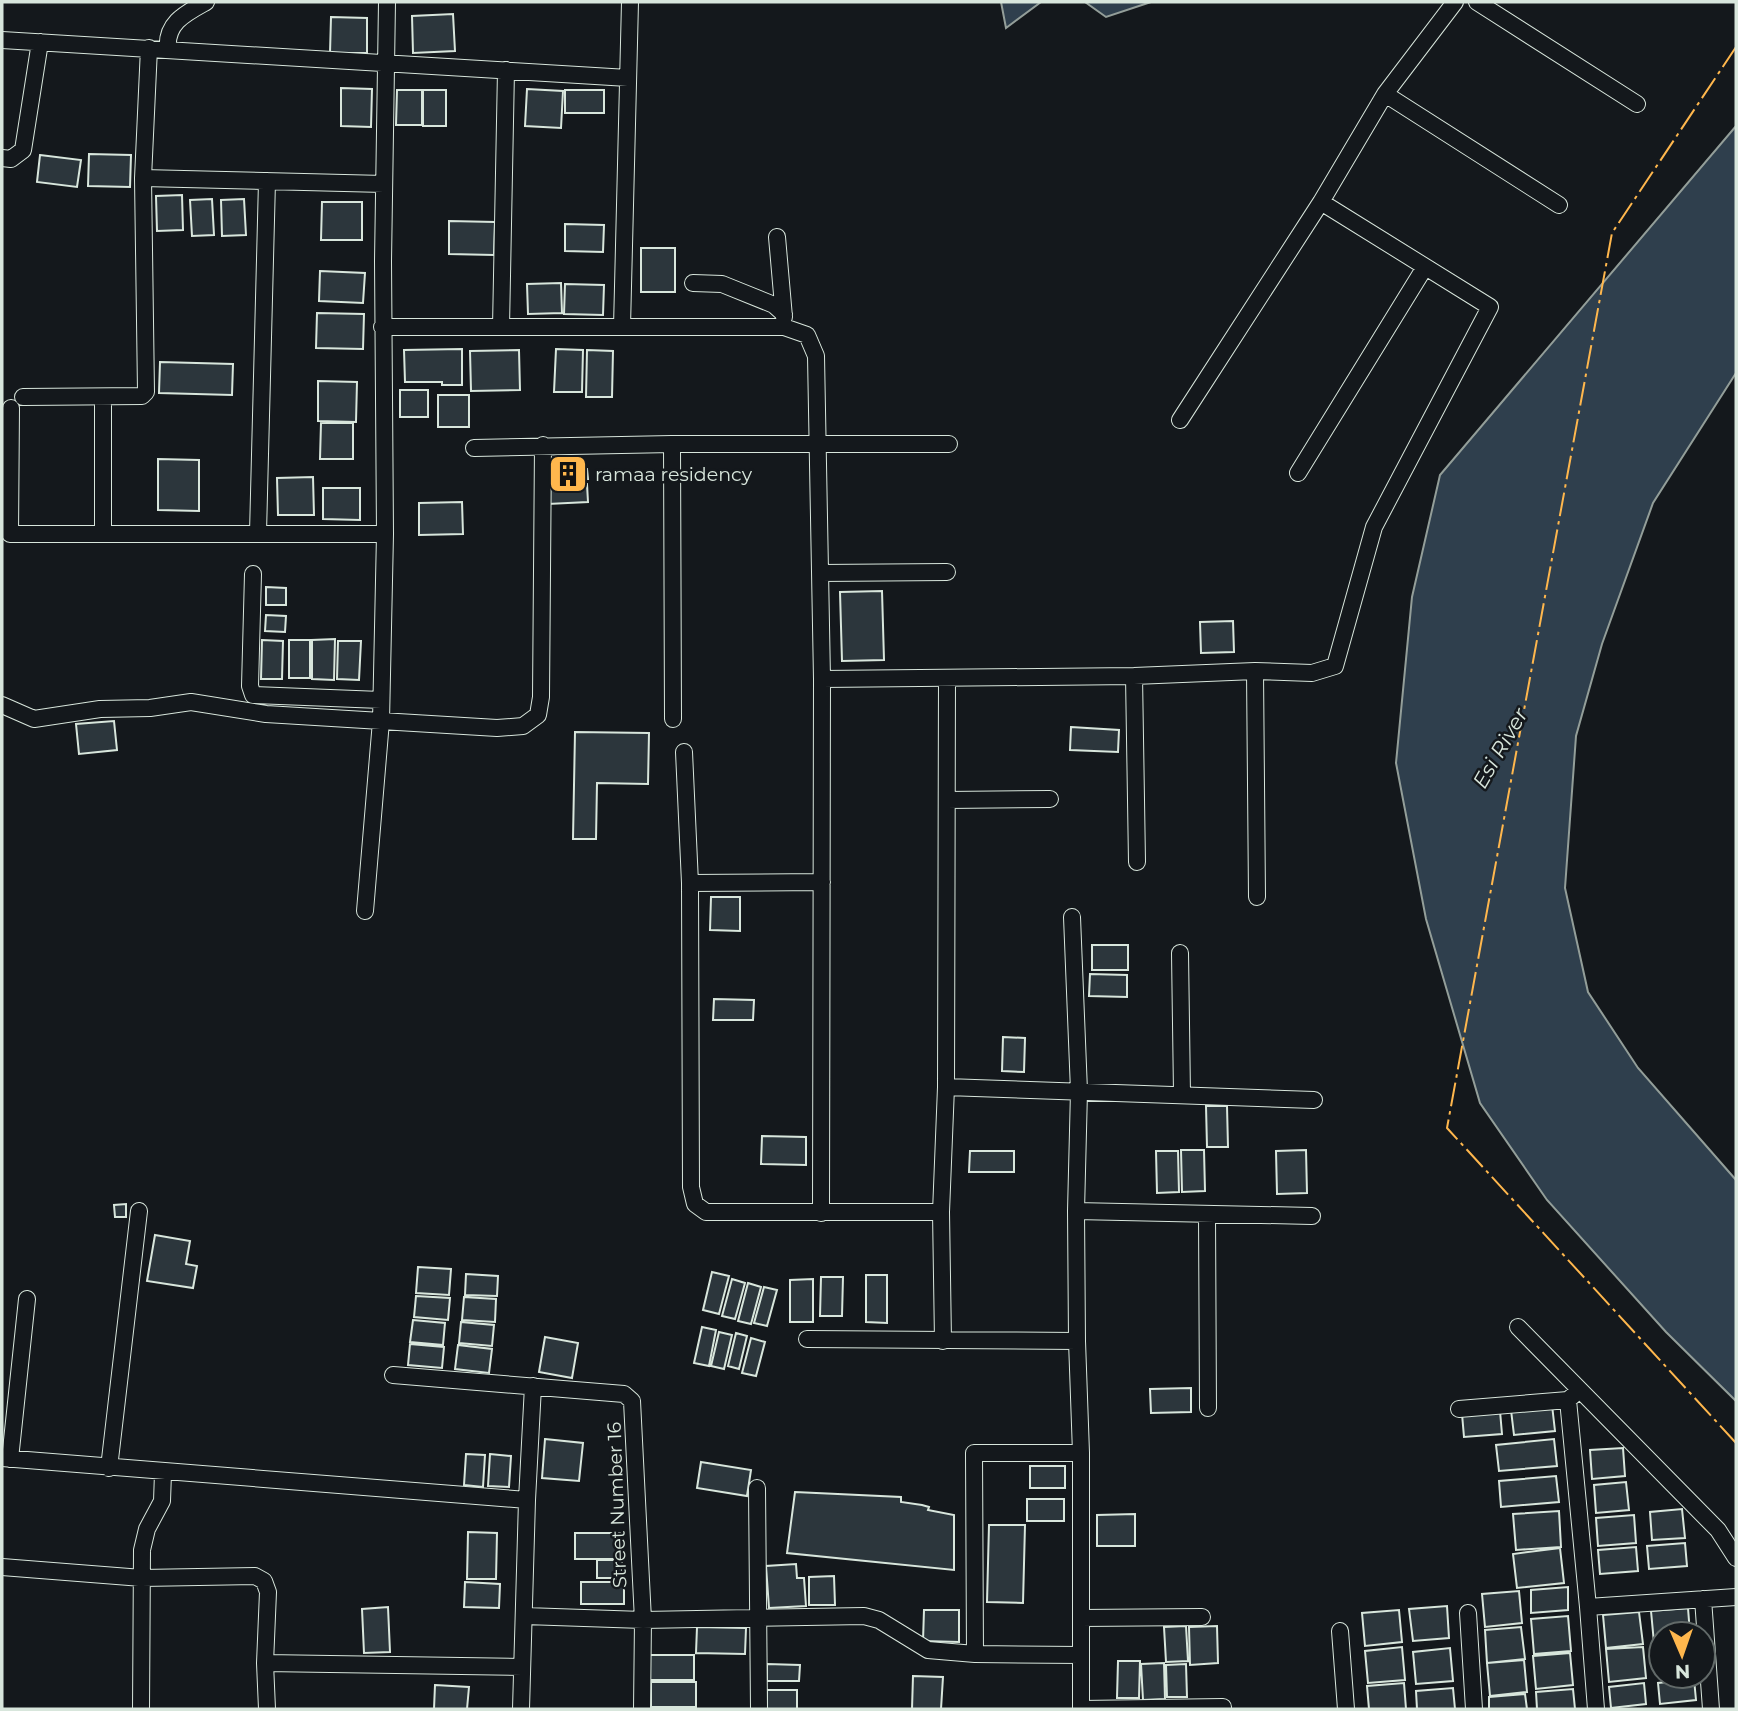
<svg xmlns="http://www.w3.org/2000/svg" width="1738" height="1711" font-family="Montserrat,sans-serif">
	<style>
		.water { fill: #2f3f4d; stroke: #939e99; stroke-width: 2 }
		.building { fill: #2c363c; stroke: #d8e6dc; stroke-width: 2 }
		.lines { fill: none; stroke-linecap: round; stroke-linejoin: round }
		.minor-casing { stroke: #d8e6dc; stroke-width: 18 }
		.minor { stroke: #14181c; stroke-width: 16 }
		.power { stroke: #ffb74d; stroke-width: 2; stroke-dasharray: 24 5 3.5 5; stroke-linecap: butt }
		.labels { text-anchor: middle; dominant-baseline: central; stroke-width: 5; stroke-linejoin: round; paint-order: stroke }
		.poi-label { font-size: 19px; fill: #d8e6dc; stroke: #14181c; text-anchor: start }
		.street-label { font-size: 19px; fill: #d8e6dc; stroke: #14181c }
		.water-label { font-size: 21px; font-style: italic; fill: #d8e6dc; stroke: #14181c }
	</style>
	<rect width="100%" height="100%" fill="#14181c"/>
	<path class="water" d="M1001 2H1041L1006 28Z
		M1085 2H1151L1106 17Z
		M1736 126V373L1653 503 1602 644 1576 736 1565 888 1588 992 1638 1068 1736 1180V1401L1666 1332 1547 1200 1480 1103 1426 919 1396 763 1412 597 1440 475Z"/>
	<path class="building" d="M453 14 455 51 413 53 412 16Z
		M331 17 367 18V53H330Z
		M341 88 372 89 371 127 341 126Z
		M527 89 563 91 561 128 525 126Z
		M397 90H422V125H396Z
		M423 90H446V126H423Z
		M565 90H604V113H565Z
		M89 154 131 155 130 187 88 186Z
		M40 155 81 160 77 187 37 182Z
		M182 195 183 230 157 231 156 196Z
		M212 199 214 235 192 236 190 200Z
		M244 199 246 235 222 236 221 200Z
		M322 202H362V240H321Z
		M449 221 495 222 494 255 449 254Z
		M565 224 604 225 603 252 565 251Z
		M641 248H675V292H641Z
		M320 271 365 273 363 303 319 301Z
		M561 283 562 313 528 314 527 284Z
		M565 284 604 285 603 315 564 314Z
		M317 313 364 314 363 349 316 348Z
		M462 349V385H442V382H405L404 350Z
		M556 349 583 350 582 392H554Z
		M519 350 520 390 471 391 470 351Z
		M587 350 613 351 612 397H586Z
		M160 362 233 364 232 395 159 393Z
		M318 381 357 382 356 422 318 421Z
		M400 390H428V417H400Z
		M438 395H469V427H438Z
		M321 423H353V459H320Z
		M158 459 199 460V511L158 510Z
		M548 469H587L588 479 549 480Z
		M313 477 314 515H278L277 478Z
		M587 484 588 502 548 504 549 485Z
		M323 488H360V520L323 519Z
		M462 502 463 534 419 535V503Z
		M266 587 286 588V605H266Z
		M882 591 884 660 842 661 840 592Z
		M266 615 286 616 285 632 265 631Z
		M1233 621 1234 652 1201 653 1200 622Z
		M335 639 334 680 312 679V640Z
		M262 640 283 641 282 679H261Z
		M289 640H310V678H289Z
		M338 641H361L359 680 337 679Z
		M114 721 117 750 79 754 76 724Z
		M1071 727 1119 730 1118 752 1070 750Z
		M575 732 649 733 648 784 597 783 596 839H573Z
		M711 897H740V931L710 930Z
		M1092 945H1128V970H1092Z
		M1090 974 1127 975V997L1089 996Z
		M714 999 754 1000 753 1020H713Z
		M1003 1037 1025 1038 1024 1072 1002 1071Z
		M1206 1106H1227L1228 1147H1207Z
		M762 1136 806 1137V1165L761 1164Z
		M1181 1150H1204L1205 1191 1182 1192Z
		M1306 1150 1307 1193 1277 1194 1276 1151Z
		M970 1151H1014V1172H969Z
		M1156 1151H1178L1179 1192 1157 1193Z
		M126 1204V1217H115L114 1205Z
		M155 1235 190 1241 186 1264 197 1266 193 1288 147 1281Z
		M418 1267 451 1269 449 1295 416 1293Z
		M712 1272 729 1276 719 1314 703 1310Z
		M466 1274 498 1276 497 1296 465 1295Z
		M866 1275H887V1323L866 1322Z
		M821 1277H843L842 1316H820Z
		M732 1279 745 1283 735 1319 722 1316Z
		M813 1279V1322H790V1280Z
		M748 1283 761 1287 751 1324 738 1321Z
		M764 1287 777 1290 767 1326 754 1323Z
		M416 1296 450 1298 448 1320 414 1317Z
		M464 1297 496 1299 495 1322 462 1320Z
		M413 1320 445 1323 443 1345 410 1342Z
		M461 1322 494 1325 492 1346 459 1343Z
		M702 1327 716 1330 709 1366 694 1363Z
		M719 1332 732 1335 724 1369 711 1366Z
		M736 1333 747 1336 739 1369 728 1366Z
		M545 1337 578 1343 572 1378 539 1372Z
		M751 1338 765 1342 756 1376 742 1373Z
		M410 1344 444 1347 442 1368 408 1365Z
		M458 1345 492 1349 489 1373 455 1369Z
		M1191 1388V1412L1151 1413 1150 1389Z
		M1552 1405 1555 1431 1514 1435 1511 1410Z
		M1500 1411 1502 1434 1464 1437 1462 1414Z
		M545 1439 583 1443 579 1481 542 1478Z
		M1554 1439 1557 1466 1499 1471 1496 1445Z
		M1623 1448 1625 1476 1592 1479 1590 1450Z
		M466 1454 485 1455 483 1487 464 1485Z
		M490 1454 511 1456 509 1487 488 1486Z
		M701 1462 751 1470 747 1496 697 1488Z
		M1030 1466H1065V1488H1030Z
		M1556 1476 1559 1502 1501 1507 1499 1481Z
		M1626 1482 1629 1510 1596 1513 1594 1485Z
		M795 1492 901 1497V1502L922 1505 929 1507 928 1510 954 1515V1570L787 1553Z
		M1027 1499H1064V1521H1027Z
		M1682 1509 1685 1538 1652 1540 1650 1512Z
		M1559 1511 1561 1547 1516 1550 1513 1514Z
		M1135 1514V1546H1097V1515Z
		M1634 1515 1636 1543 1598 1546 1596 1518Z
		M989 1525H1025L1023 1603 987 1602Z
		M468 1532 497 1533 496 1579H467Z
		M575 1533H620V1559H575Z
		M1685 1543 1687 1566 1649 1569 1647 1546Z
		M1636 1547 1638 1571 1600 1574 1598 1550Z
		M1560 1548 1564 1583 1517 1588 1513 1554Z
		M597 1560H622V1578H597Z
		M796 1564 797 1578H804L806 1606 769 1608 766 1566Z
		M834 1576 835 1605H809V1577Z
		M465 1582 500 1584 499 1608 464 1607Z
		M581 1582H624V1604H581Z
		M1568 1587V1610L1531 1613V1590Z
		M1519 1591 1522 1623 1485 1627 1482 1594Z
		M1447 1606 1449 1638 1413 1641 1409 1609Z
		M388 1607 390 1652 364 1653 362 1609Z
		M1688 1608 1690 1634H1661V1643H1654L1651 1611Z
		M924 1610H959V1642L923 1641Z
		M1399 1610 1402 1642 1365 1646 1362 1613Z
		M1639 1612 1643 1644 1606 1648 1603 1615Z
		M1568 1616 1571 1651 1534 1654 1531 1619Z
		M1186 1626 1188 1661 1166 1662 1164 1627Z
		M1217 1626 1218 1663 1190 1665 1189 1627Z
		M697 1627 746 1628 745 1654 696 1653Z
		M1521 1627 1525 1659 1487 1663 1485 1630Z
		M1661 1645V1676H1681L1659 1678 1656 1646Z
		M1402 1647 1405 1680 1368 1683 1365 1651Z
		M1643 1647 1646 1678 1609 1682 1606 1649Z
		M1450 1648 1453 1681 1416 1684 1413 1652Z
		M1570 1653 1573 1685 1536 1689 1533 1656Z
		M650 1655H694V1680H650Z
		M1524 1660 1527 1692 1490 1696 1487 1663Z
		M1118 1661H1140L1139 1698H1117Z
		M1164 1663 1165 1699 1143 1700 1141 1664Z
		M767 1664 800 1665 799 1681H767Z
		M1186 1664 1187 1697H1167L1166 1665Z
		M913 1676 943 1677 941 1709H912Z
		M1694 1679 1696 1700 1660 1704 1658 1683Z
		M651 1682H696V1707H651Z
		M1404 1683 1406 1709H1369L1367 1686Z
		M1644 1683 1646 1704 1611 1708 1609 1687Z
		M435 1685 469 1687 467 1709H434Z
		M1453 1688 1455 1709H1417L1416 1691Z
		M1573 1689 1575 1709H1537L1536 1692Z
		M767 1690H797V1709H767Z
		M1525 1694 1527 1709H1489V1697Z"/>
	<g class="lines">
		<g class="minor-casing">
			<path id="minor" d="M1477 2 1637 104
				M2 40 628 78
				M168 50C165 23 186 13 206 2
				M1385 94 1559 205
				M2 158 11 159 23 150 40 42
				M143 178 384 184
				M777 237 784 317
				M693 283 722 284 774 305 784 314
				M382 327H784L807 335 816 356 822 679 821 1213
				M501 327 506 70
				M622 327 630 2
				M23 397 142 396 146 392 143 178 149 48
				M11 408 10 534H385
				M1180 420 1321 202 1385 94 1455 2
				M672 444 673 719
				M474 448 672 444H949
				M1298 473 1425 267
				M258 533 267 181
				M103 534V405
				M820 573 947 572
				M253 574 250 686 253 695 381 700
				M1255 671 1257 897
				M1134 676 1137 862
				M822 679 1134 676 1255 671 1312 673 1335 666 1374 527 1490 307 1321 202
				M2 705 34 719 100 709 150 708 191 702 266 714 381 721 385 534 383 261 387 2
				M684 752 690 883 691 1187 695 1204 706 1212H941
				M947 800 1050 799
				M690 883 822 882
				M365 911 381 721 497 728 523 726 538 715 541 697 543 445
				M1072 917 1079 1091 1076 1211 1077 1341 1081 1453V1709
				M1180 953 1182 1094
				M946 1087 1314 1100
				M1076 1211 1312 1216
				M1207 1215 1208 1408
				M1518 1327 1718 1530 1736 1558
				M807 1339 1077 1341
				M943 1341 941 1212 946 1087 947 678
				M393 1375 624 1394 632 1401 643 1620 642 1709
				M1568 1400 1588 1607 1596 1709
				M1459 1409 1568 1400 1576 1393
				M2 1458 527 1500
				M10 1459 27 1299
				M109 1468 139 1211
				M757 1488 759 1709
				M2 1567 142 1578 255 1576 264 1581 268 1592 265 1663 267 1709
				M1703 1599 1711 1709
				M1588 1607 1736 1597
				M1468 1613 1474 1709
				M525 1616 643 1620 864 1616 879 1620 928 1650 975 1654 1081 1655
				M1081 1618 1202 1617
				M1340 1631 1346 1709
				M975 1654 974 1453H1081
				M265 1663 522 1667
				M141 1709 142 1550 147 1529 162 1501 163 1473
				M521 1709 527 1500 533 1386
				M1081 1709 1223 1707"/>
		</g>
		<use href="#minor" class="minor"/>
		<path class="power" d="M1736 47 1612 233 1447 1128 1736 1443"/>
	</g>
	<defs>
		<g id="building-square" transform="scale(2.0125)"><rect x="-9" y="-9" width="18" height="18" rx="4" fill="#ffb74d" stroke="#14181c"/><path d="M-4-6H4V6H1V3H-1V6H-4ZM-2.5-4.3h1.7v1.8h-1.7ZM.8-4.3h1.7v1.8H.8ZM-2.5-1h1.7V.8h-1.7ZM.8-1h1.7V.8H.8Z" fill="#111"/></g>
	</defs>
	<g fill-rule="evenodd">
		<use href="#building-square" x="568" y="474"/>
	</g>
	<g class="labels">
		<g class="poi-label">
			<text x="595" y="474">ramaa residency</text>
		</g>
		<g class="street-label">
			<text transform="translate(617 1505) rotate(-92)">Street Number 16</text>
		</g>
		<g class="water-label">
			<text transform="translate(1500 748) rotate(-60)">Esi River</text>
		</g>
	</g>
	<rect width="1738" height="1711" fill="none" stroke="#d8e6dc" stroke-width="7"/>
	<g transform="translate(1682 1655) rotate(178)"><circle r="33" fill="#14181c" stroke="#626a69" stroke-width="2"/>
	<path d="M0-5L12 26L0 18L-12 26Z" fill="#ffb74d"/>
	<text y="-10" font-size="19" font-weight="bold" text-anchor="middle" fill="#d8e6dc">N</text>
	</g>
</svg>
